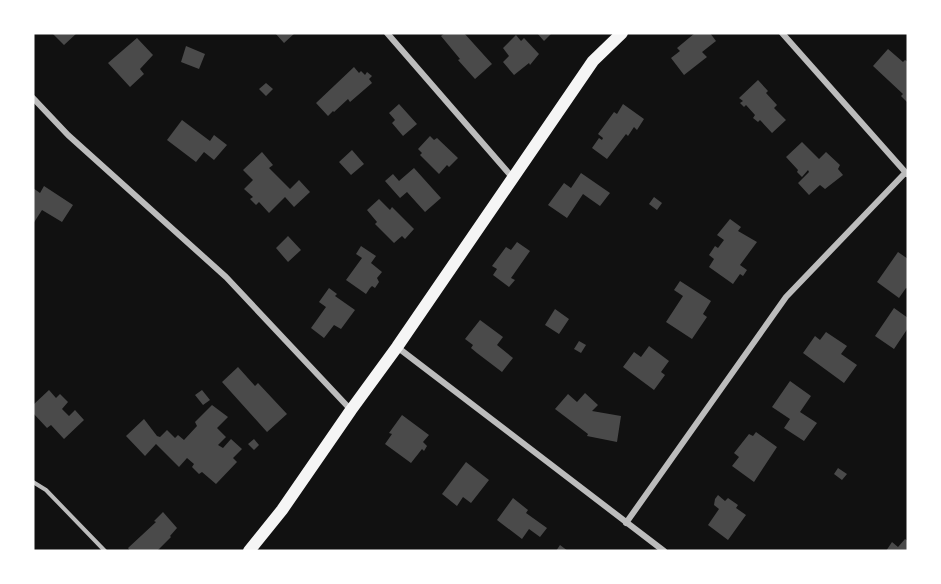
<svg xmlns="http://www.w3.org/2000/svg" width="941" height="584" font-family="Rubik,sans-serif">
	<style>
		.building { fill: #4a4a4a }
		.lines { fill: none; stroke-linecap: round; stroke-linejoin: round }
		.service { stroke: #bcbcbc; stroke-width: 4 }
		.minor { stroke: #bcbcbc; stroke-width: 6 }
		.primary { stroke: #f5f5f5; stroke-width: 12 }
	</style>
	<rect width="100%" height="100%" fill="#111"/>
	<path class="building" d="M52 33H77L64 45Z
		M275 33H295L284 43Z
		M445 33H464L492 64 475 79 458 60 460 59 441 36Z
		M537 33H552L544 41Z
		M695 33H710L716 41 702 52 707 57 684 75 671 58 680 51 677 48Z
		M516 35 521 41 524 38 539 54 530 65 529 63 514 75 503 62 509 56 503 48Z
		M137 38 153 55 140 69 144 74 130 87 108 63Z
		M186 46 205 54 199 69 181 62Z
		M888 49 903 62 905 60 908 62V103L901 96 903 94 873 66Z
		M354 67 359 73 361 71 365 75 367 72 372 76 369 79 372 83 350 102 348 99 334 112 333 111 328 116 316 103Z
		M758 80 768 91 766 93 777 105 774 108 786 120 772 133 760 120 758 122 753 118 755 115 746 105 744 107 740 103 743 101 739 98Z
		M266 83 273 89 266 96 259 89Z
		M399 104 417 124 403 136 392 123 395 120 389 113Z
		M623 104 644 119 637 130 634 127 628 136 626 134 607 159 592 148 599 138 602 140 603 138 598 134 614 112 617 114Z
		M182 120 210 141 214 135 227 145 214 160 204 152 196 162 167 140Z
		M430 136 434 140 437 138 458 158 449 167 447 165 439 174 420 155 422 153 418 149Z
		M802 142 819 159 826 152 840 165 838 169 843 175 825 189 820 185 809 195 798 183 809 172 808 170 802 177 797 172 798 170 786 157Z
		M352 150 364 164 351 175 339 162Z
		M262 152 273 165 269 168 290 189 299 180 310 192 294 207 285 197 269 213 259 202 256 205 250 199 253 197 244 189 253 180 243 170Z
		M414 168 441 198 425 212 407 192 400 198 385 181 393 174 399 181Z
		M581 173 610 193 600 206 583 194 567 218 548 205 564 183 571 188Z
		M44 186 73 205 62 222 42 210 33 224V188L40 193Z
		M654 197 662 203 657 210 649 204Z
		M379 199 390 210 392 207 414 229 405 239 402 236 394 243 375 224 377 222 367 210Z
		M730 219 741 227 738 231 757 242 740 265 747 270 743 276 740 274 733 284 709 267 714 259 709 255 715 246 718 248 724 240 717 235Z
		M288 236 301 250 288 262 276 248Z
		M517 242 530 251 511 278 515 280 509 287 493 275 497 269 492 266 506 247 511 250Z
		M361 246 376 256 371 263 382 272 377 278 379 282 375 288 372 286 370 288 366 294 346 280 362 258 356 254Z
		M898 252 908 259V289L906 288 899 298 877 282Z
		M680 281 711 301 703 314 707 317 692 339 666 322 683 296 674 290Z
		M329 288 337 294 335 296 355 310 341 329 334 325 324 338 311 328 326 307 319 302Z
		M894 308 908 318V328L894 349 875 336Z
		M555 309 569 319 559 334 545 325Z
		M480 320 503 337 497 345 513 358 502 372 477 353 471 348 473 345 465 339Z
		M826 332 847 346 841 354 857 365 844 383 803 353 815 336 820 340Z
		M579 341 586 345 581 353 574 349Z
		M649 346 669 361 661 372 665 375 654 390 623 367 634 352 641 357Z
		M238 367 255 386 258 383 287 414 267 432 222 382Z
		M790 381 811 396 800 412 817 423 804 441 784 428 790 419 772 407Z
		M49 390 56 398 60 394 68 402 62 409 69 416 75 410 84 420 64 439 51 425 47 428 33 413V405Z
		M202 390 210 400 203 405 195 395Z
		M585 393 598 405 592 411 621 416 617 442 587 436 588 434 555 409 568 394 577 402Z
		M212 405 228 417 217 428 226 437 218 445 223 448 231 439 242 449 233 458 237 462 216 484 202 472 199 474 192 467 194 464 187 458 179 467 156 444 145 456 126 436 144 419 157 436 160 437 167 430 175 438 178 435 184 440 197 426 195 422Z
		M402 415 429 435 423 442 427 446 424 451 422 449 411 463 385 444 392 434 389 433Z
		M756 432 777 447 754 482 732 466 739 457 734 453 749 434 753 436Z
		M254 439 259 445 254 450 248 444Z
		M466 462 489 480 471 503 463 497 457 506 442 494Z
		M838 468 847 474 842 480 834 474Z
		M718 495 725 501 728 498 738 505 736 508 746 515 728 540 708 525 719 509 714 505 715 499Z
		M513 498 528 510 526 513 547 528 540 537 529 529 522 539 497 520Z
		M163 512 177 528 170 536 171 537 157 551H130L128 548 156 522 154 521Z
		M905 539 908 541V551H886L892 542 898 547Z
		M560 545 568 551H556Z"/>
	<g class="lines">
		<path class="service" d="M33 482 46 490 105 551"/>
		<path class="minor" d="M387 33 512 177
			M782 33 907 174
			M33 98 68 135 226 277 351 410
			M397 347 664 551
			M626 523 786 297 905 173"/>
		<path class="primary" d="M249 551 282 510 351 410 397 347 593 61 622 33"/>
	</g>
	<rect width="941" height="584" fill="none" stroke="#ffffff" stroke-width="69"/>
</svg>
